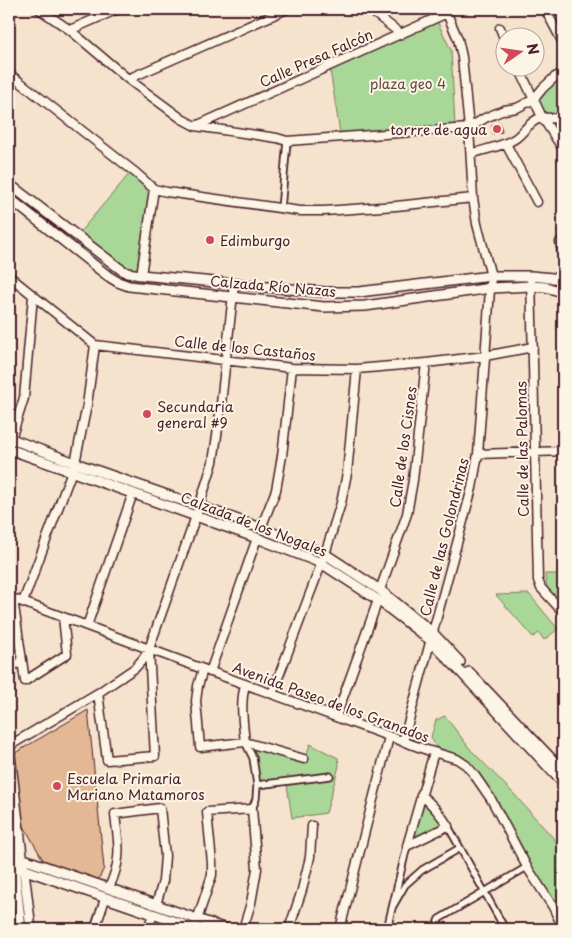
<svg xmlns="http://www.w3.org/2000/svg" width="572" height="938" font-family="'Playpen Sans',sans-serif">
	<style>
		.green { fill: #a9d797; stroke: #7a7b61 }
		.building { fill: #e4b894; stroke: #4a1f2b }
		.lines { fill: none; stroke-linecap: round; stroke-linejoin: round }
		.pedestrian-casing { stroke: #4a1f2b; stroke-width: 9 }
		.minor-casing { stroke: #4a1f2b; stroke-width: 11 }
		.tertiary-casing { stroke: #4a1f2b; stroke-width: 12 }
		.pedestrian { stroke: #fcf5e5; stroke-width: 5.5 }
		.minor { stroke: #fcf5e5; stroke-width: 8 }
		.tertiary { stroke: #fcf5e5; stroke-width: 9 }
		.poi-dot { fill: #d1495b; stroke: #fcf5e5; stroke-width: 2 }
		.labels { text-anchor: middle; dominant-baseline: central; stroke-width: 4; stroke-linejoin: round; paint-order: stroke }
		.street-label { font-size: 14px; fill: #4a1f2b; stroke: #fcf5e5 }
		.park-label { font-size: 14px; fill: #624d46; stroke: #fcf5e5 }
		.poi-label { font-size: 14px; fill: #4a1f2b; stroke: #fcf5e5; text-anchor: start }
	</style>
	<rect width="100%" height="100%" fill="#f5e3cd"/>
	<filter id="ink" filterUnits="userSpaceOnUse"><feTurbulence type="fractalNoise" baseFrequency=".02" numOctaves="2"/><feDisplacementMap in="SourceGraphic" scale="10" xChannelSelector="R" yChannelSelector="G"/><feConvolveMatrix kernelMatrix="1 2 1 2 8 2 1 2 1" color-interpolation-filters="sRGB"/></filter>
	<g filter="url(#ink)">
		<path class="green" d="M437 21 451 50 455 125 340 133 330 70Z
			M563 74V117L545 121 535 99Z
			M131 172 152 189 140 272 125 269 79 233Z
			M545 574H563V607L547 588Z
			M529 594 558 629 544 640 539 633 533 637 496 595Z
			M445 716 470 749 513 793 563 849V912L559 914 499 807 473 768 463 757 436 747 431 737 436 720Z
			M310 744 338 758 339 766 326 813 292 818 287 785 259 789 257 757 253 747 304 762Z
			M422 797 445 825 410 842Z"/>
		<path class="building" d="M500 123 502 132 493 134 492 125Z
			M88 710 104 868 98 881 43 860 20 819 15 753Z"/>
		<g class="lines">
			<g class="pedestrian-casing">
				<path id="pedestrian" d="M281 209 287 141
					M245 742 253 758 257 785 256 799 252 809
					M257 785 330 776
					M448 826 505 929
					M393 906 405 885 422 870 460 848
					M387 929 407 846
					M435 929 439 919 527 867"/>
			</g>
			<g class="minor-casing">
				<path id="minor" d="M39 9 70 30 128 79 182 119 195 126 277 138 287 141 469 128 485 118 504 110 517 108 534 99 543 88 555 77 563 73
					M369 9 401 34
					M545 9 563 43
					M500 28 504 38
					M70 30 118 9
					M519 68 542 117 563 149
					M9 74 20 82 136 173 154 189 167 192 300 211H324L396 206 473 198
					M128 79 287 9
					M196 126 447 13
					M506 144 537 202
					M471 154C485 149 505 146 516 138 524 132 529 122 540 118 547 116 556 120 563 119
					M560 242 563 258
					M141 275 154 189
					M9 276 95 345 292 368 357 369 426 363 485 356 533 347
					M531 276 538 580 541 588 563 612
					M11 439 24 398 33 296
					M478 454 563 451
					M261 528 276 490 282 456 292 368
					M380 590 407 514 413 480 426 363
					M9 597 203 669 427 750 457 759 466 765 473 773 491 799 527 867 553 907 563 928
					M13 599 25 681 67 654 63 617
					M23 602 75 463 87 405 95 345
					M87 626 133 493
					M9 665 22 663
					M203 669 198 686 196 701 200 747 245 742 304 759
					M210 672 257 538
					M98 693 107 760 155 756 149 649
					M272 694 325 554 341 503 347 473 357 369
					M336 717 378 600
					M245 742C243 723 240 703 245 685
					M403 742 472 488 478 454 491 276 477 224 473 198 469 128 462 57 458 39 445 9
					M9 746 98 693 135 668 143 659 149 649 196 516 213 462 219 422 234 285
					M407 846 434 752
					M407 846 448 826C440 813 432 804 421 795
					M109 888C113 879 117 868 118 858 120 843 116 828 115 814L160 808 165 856 163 881 156 905
					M196 923 212 875V863L207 812 252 809 257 869 251 903 243 929
					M95 929 105 899
					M148 929 153 914
					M289 929 302 890 310 857 312 826
					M340 929 389 737"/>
			</g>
			<g class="tertiary-casing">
				<path id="tertiary" d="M9 184 119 268 127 273 141 275 267 287 325 292H359L491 276H531L563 279
					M9 198 108 276 118 282 129 286 324 307 365 306 491 288 531 286 545 287 563 292
					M9 438 75 463 261 528 325 554 380 590 432 632 460 662
					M9 449 257 538 321 563 378 600 430 640 459 670 563 783
					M469 672 563 771
					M9 747 31 929
					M9 820 21 929
					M12 855 226 929
					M14 866 196 929"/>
			</g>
			<use href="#pedestrian" class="pedestrian"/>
			<use href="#minor" class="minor"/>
			<use href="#tertiary" class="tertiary"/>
		</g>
	</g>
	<g class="poi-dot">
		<circle cx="497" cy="129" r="5"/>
		<circle cx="210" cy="240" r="5"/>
		<circle cx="147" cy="414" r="5"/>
		<circle cx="57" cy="786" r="5"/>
	</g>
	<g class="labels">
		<g class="street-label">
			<text transform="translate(316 58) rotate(-24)">Calle Presa Falcón</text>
			<text transform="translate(273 286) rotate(5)">Calzada Río Nazas</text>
			<text transform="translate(245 348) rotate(6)">Calle de los Castaños</text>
			<text transform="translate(403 447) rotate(-82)">Calle de los Cisnes</text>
			<text transform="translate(522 449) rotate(-91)">Calle de las Palomas</text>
			<text transform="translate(254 524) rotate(21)">Calzada de los Nogales</text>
			<text transform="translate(444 537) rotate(-76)">Calle de las Golondrinas</text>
			<text transform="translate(331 702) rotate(20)">Avenida Paseo de los Granados</text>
		</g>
		<g class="park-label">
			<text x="408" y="83">plaza geo 4</text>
		</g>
		<g class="poi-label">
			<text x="487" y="129" text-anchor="end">torrre de agua</text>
			<text x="220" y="240">Edimburgo</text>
			<text x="157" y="406">Secundaria<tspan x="157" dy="16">general #9</tspan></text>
			<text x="67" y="778">Escuela Primaria<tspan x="67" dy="16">Mariano Matamoros</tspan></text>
		</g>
	</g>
	<rect width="572" height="938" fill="none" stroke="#fcf5e5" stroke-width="30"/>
	<rect x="15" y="15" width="542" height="908" fill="none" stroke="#4a1f2b" stroke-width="2" filter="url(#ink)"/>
	<g transform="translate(520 52) rotate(77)"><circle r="24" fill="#fcf5e5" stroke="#b59f9b"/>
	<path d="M0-4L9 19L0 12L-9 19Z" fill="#d1495b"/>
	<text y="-8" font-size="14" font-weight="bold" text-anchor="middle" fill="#4a1f2b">N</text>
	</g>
</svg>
